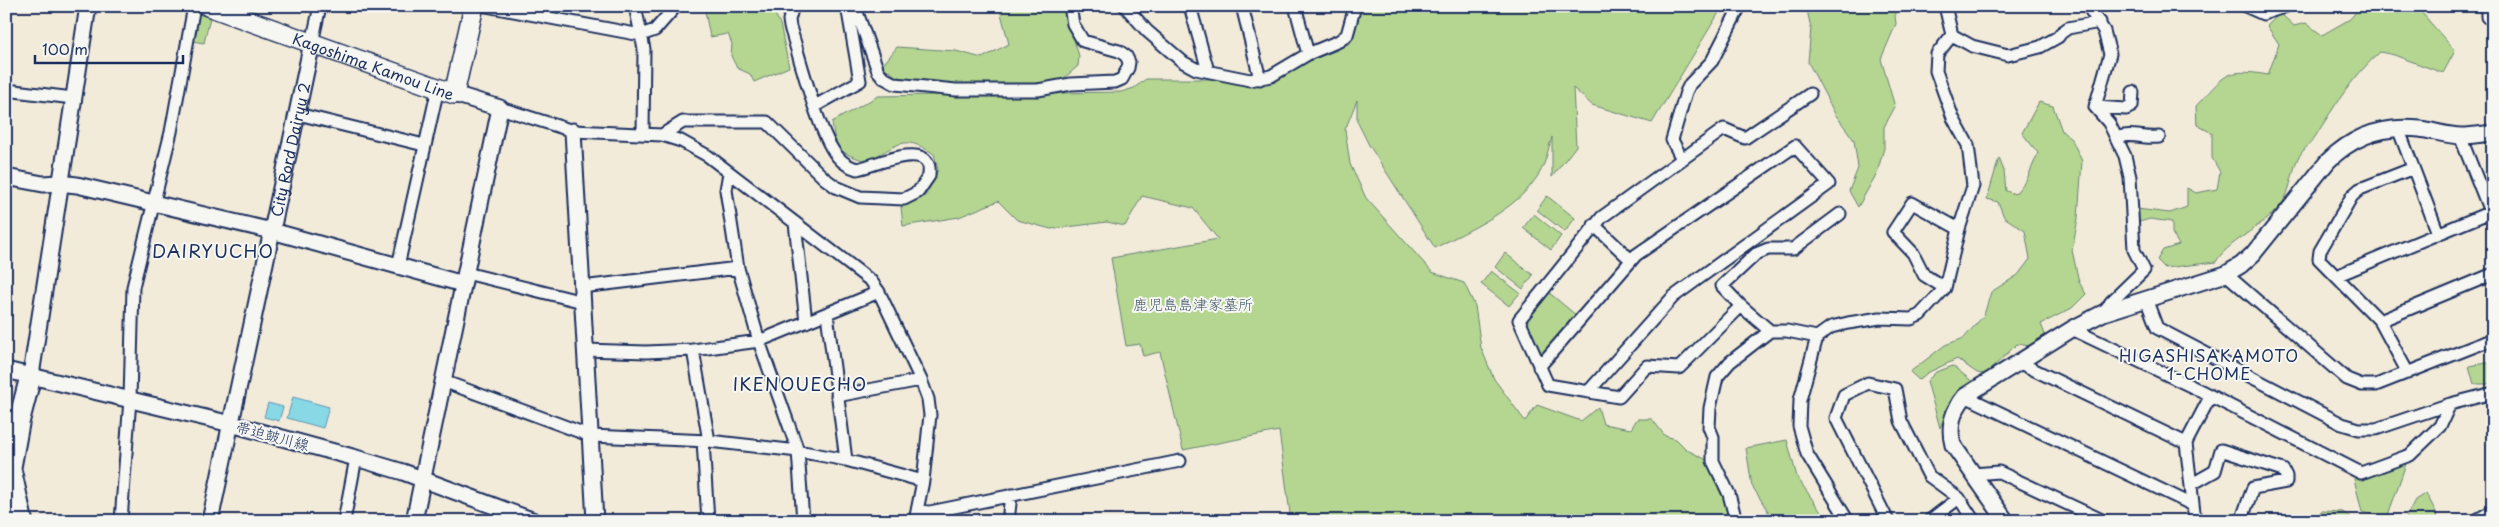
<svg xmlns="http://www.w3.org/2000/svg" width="2499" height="527" font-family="'Playpen Sans','Klee One',sans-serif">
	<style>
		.green { fill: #b4d690; stroke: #688277 }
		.water { fill: #89d8e6; stroke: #5d94b0 }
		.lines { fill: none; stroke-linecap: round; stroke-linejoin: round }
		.minor-casing { stroke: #1b2f5e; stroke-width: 15 }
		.tertiary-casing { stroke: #1b2f5e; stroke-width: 19 }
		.primary-casing { stroke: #1b2f5e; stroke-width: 22 }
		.trunk-casing { stroke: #1b2f5e; stroke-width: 24 }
		.minor { stroke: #f6f6f2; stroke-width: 11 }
		.tertiary { stroke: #f6f6f2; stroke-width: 15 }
		.primary { stroke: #f6f6f2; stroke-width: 19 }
		.trunk { stroke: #f6f6f2; stroke-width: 20 }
		.labels { text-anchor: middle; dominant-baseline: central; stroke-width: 4; stroke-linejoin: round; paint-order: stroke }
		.street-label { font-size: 15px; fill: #1b2f5e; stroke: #f6f6f2 }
		.park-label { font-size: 15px; fill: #41596a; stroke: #f6f6f2 }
		.neighbourhood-label { font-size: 16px; letter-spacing: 1px; fill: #1b2f5e; stroke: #f6f6f2 }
		.quarter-label { font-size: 18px; letter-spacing: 1px; fill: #1b2f5e; stroke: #f6f6f2 }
	</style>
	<rect width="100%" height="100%" fill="#f3ebd9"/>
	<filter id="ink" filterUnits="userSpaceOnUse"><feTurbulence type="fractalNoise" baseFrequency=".02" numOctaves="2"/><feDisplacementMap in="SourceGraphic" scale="10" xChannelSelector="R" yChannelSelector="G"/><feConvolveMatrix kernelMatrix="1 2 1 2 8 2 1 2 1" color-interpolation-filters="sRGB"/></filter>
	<g filter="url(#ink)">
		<path class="green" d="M704 6H771L780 24 789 67 754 82 750 74 737 68 731 56 732 44 728 34 710 37Z
			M999 6H1064L1079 56 1078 66 1062 80 1013 86 904 82 882 66 897 47 956 51 982 58 1009 44Z
			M1358 6H1723L1652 123 1592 105 1573 88 1576 146 1552 177V137C1548 149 1546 163 1539 174 1516 211 1472 228 1435 248L1369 145 1357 121V100L1345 130 1350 164 1366 198 1432 272 1464 283 1475 306 1481 348 1494 379 1525 421 1537 405 1581 421 1598 407 1603 424 1631 429 1637 419H1652L1665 436 1676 439 1687 450 1707 460C1713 481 1723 495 1730 514L1717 521H1291L1279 431 1183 450 1160 352 1143 356 1140 344 1126 346 1111 258 1218 239 1193 208 1142 196 1125 226 1107 222 1051 229 1017 220 998 201 959 217 903 226 901 207 926 195 938 170 934 154C901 132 898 147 866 161 840 153 835 150 832 122L878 96 1121 92 1134 88 1146 79H1212L1257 85 1272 82 1303 63 1335 51 1351 42 1356 24Z
			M1806 6H1894L1896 24 1881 59 1895 107 1884 127V148L1877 173 1858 207 1849 191 1858 168 1854 140 1835 114 1808 62 1811 28Z
			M2361 6H2416L2455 51 2443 73 2394 55 2380 52C2352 77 2335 105 2315 137 2311 144 2302 150 2298 158 2291 173 2291 194 2279 207 2263 226 2225 244 2216 262L2165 268 2157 260 2163 250 2179 245 2172 233V222L2150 219 2132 224 2137 209 2170 213 2187 207V188L2196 193 2217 189 2220 172 2212 158V133L2197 125 2196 106C2225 76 2224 67 2268 75L2279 44 2267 26 2280 13 2294 26 2306 23 2322 35 2350 19Z
			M196 13 210 18 204 43 192 41Z
			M2039 102 2053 106 2062 131 2072 140 2082 161 2078 218 2072 250 2079 282 2086 294 2072 308 2041 324 2046 337 2030 346 2017 344 1986 374 1977 373 1957 359 1927 373 1919 380 1910 372 1945 345 1964 338 1984 315 1991 292 2018 275 2030 259 2025 231 2004 217 1998 202 1987 199 1999 158 2004 171 2006 191 2015 194 2027 179 2038 153 2022 133Z
			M1547 196 1575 218 1565 232 1537 210Z
			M1534 214 1561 236 1551 250 1523 228Z
			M1505 253 1533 275 1523 289 1495 267Z
			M1491 271 1520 293 1509 306 1481 284Z
			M1547 291 1577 316 1545 354 1537 351C1522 317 1524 320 1547 291Z
			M2493 362V384H2474L2469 366Z
			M1953 366 1974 383 1953 396 1940 428 1927 381 1936 372Z
			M1787 440 1797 477 1827 521H1770L1768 511 1752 486 1746 448Z
			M2407 461 2387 518 2362 512 2354 479Z
			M2426 493 2437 514 2435 521H2404L2415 500Z
			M2321 511 2343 512 2354 521H2316Z"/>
		<path class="water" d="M293 397 329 407 323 428 287 418Z
			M268 403 283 407 279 421 264 417Z"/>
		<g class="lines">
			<g class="minor-casing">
				<path id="minor" d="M486 6 641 35 655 30 676 6
					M635 6 644 49 643 133
					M852 6 858 15 878 71 884 78 895 84 956 90H1038L1071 84 1115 82 1122 79 1128 68 1129 62 1126 56 1119 51 1083 41 1073 24 1070 6
					M1125 6 1147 31 1183 62 1196 69 1250 80 1271 76 1308 54 1339 41 1347 35 1355 6
					M1190 6 1208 71
					M1242 6 1260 79
					M1295 6 1308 54
					M1945 6 1952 35
					M2088 6 2104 31 2110 54 2095 107 2109 123 2125 156 2130 177 2134 250 2144 270 2111 302 2103 313
					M2245 6 2263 14 2287 6
					M2487 17V6
					M1952 35 1972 46 2008 55 2040 47 2058 37 2061 33 2068 28 2100 22
					M312 43 320 6
					M6 90 73 98
					M1810 94 1745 138 1724 129 1602 217 1519 320 1548 385 1619 397 1647 366 1679 368 1741 306 1770 331H1787L1817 337
					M815 106 860 81 847 6
					M2095 107 2126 109 2132 106 2133 92
					M500 108 573 131 662 135 681 141 708 156 871 281 879 292 921 380 928 399 930 415 923 481 915 521
					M298 114 424 145
					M2398 128 2438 233
					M662 135 683 122H767L824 178 836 187 860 197 904 199 918 192 929 176C929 173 930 167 928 164 920 144 873 166 857 169 850 167 843 163 838 157 819 137 800 57 790 27L789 20 793 6
					M2460 136 2493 219
					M2116 138C2131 132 2144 139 2159 137
					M1682 159 1672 140 1686 92 1690 84 1712 61 1740 6
					M729 173 726 190 738 268 759 341 798 451 803 521
					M795 223 806 322
					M1594 225 1631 260
					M398 266 438 88
					M466 273 583 302
					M2226 274 2347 379 2362 385H2376L2493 339
					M2336 276 2493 211
					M582 287 738 268
					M1945 288 1924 275 1913 253 1893 232 1912 203 1959 229
					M2146 299 2157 328 2342 424 2359 429H2376L2450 404
					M1741 306 1722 286 1756 254 1768 249H1793L1840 214
					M827 314 846 460
					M2380 321 2493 274
					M2072 329 2201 391 2361 473 2410 455 2440 426 2450 404 2493 393
					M585 350 646 352 693 350 759 341 879 292
					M693 350 709 441
					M2018 362 2186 443
					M1539 367 1636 255 1795 146 1829 184 1673 297 1588 392
					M2408 373 2380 321 2319 259 2320 251 2352 196 2360 189 2411 169
					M443 381 591 436 709 441 798 451 846 460 923 481
					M837 396 921 380
					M1965 396 2193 505
					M703 441 708 521
					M1973 474 1999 472 2104 521
					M2192 484 2215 471 2221 450 2283 470 2286 476V482L2253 488 2241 521
					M919 511 930 512 1180 461
					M121 521 130 399 133 287 171 132 194 6
					M344 521 356 458
					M1008 521 1011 495
					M1736 521 1729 494 1713 461V437L1709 427 1710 408 1717 377 1730 362 1770 331
					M1848 521 1807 454 1799 426 1800 400 1817 337 1831 327 1848 323 1880 318 1911 319 1920 315 1945 288 1959 229 1973 186 1968 145 1953 118 1936 71 1937 54 1952 35
					M1888 521 1836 418 1844 395 1868 383 1895 389 1901 421 1929 476 1959 498
					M1929 521 1959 498 1974 521
					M2195 521 2186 443 2210 397"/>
			</g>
			<g class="tertiary-casing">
				<g id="tertiary">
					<path d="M573 131 595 521"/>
					<path d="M6 177 43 184 59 183 77 185 272 231 463 284"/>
					<path d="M6 370 231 424 356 458 403 472 534 521"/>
					<path d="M31 375 88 6"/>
					<path id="s1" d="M210 521 312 43"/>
					<path d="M414 521 500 108 454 94"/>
					<path d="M2006 521 1953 445C1948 425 1953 411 1965 396L2072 329 2103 313 2226 274 2241 265 2253 254 2328 161C2353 136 2384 125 2420 129 2434 131 2448 136 2462 136 2472 136 2483 134 2493 133"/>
					<path d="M2479 521 2493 513"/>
				</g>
			</g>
			<g class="primary-casing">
				<g id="primary">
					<path id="s2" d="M208 6 454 94 474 6"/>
				</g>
			</g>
			<g class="trunk-casing">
				<path id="trunk" d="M8 458 22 521
					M10 470 19 421 31 375"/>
			</g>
			<use href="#minor" class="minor"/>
			<use href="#tertiary" class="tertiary"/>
			<use href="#primary" class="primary"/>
			<use href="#trunk" class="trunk"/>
		</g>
	</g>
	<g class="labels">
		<g class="street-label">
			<text stroke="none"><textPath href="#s2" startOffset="176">Kagoshima Kamou Line</textPath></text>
			<text stroke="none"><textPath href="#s1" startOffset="380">City Rord Dairyu 2</textPath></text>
			<text transform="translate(273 435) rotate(15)">帯迫皷川線</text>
		</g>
		<g class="park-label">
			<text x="1193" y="303">鹿児島島津家墓所</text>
		</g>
		<g class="neighbourhood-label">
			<text x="2209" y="355">HIGASHISAKAMOTO<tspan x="2209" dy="18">1-CHOME</tspan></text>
		</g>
		<g class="quarter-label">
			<text x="213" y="250">DAIRYUCHO</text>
			<text x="800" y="383">IKENOUECHO</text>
		</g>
	</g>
	<rect width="2499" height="527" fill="none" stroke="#f6f6f2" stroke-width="25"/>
	<rect x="12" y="12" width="2474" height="502" fill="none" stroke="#1b2f5e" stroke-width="2" filter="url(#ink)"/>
	<path d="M35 55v8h148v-8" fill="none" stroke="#1b2f5e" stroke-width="2.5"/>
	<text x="42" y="55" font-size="15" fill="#1b2f5e" stroke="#f6f6f2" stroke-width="4" paint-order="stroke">100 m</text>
</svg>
